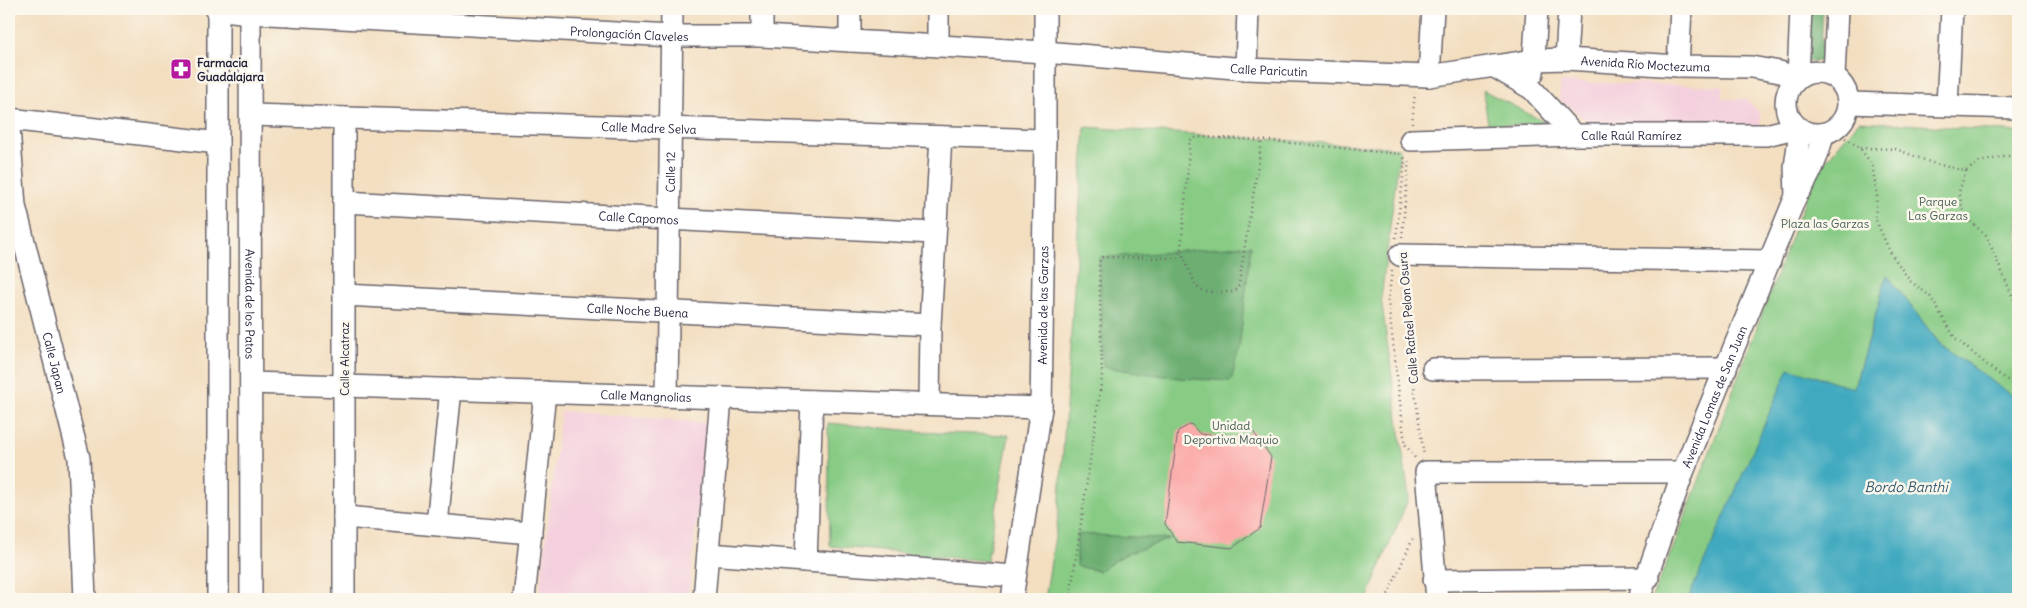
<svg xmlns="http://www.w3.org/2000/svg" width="2027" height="608" font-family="Delius,sans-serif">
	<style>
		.built { fill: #f4cfdd }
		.green { fill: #87cb84; stroke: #547660 }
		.forest { fill: #6daf72; stroke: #486856 }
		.water { fill: #3fa9bf; stroke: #30667d }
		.building { fill: #fbacaa }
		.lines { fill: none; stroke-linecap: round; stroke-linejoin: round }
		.minor-casing { stroke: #6b646a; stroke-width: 24 }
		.path { stroke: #6b646a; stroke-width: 2.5; stroke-dasharray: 1 4; stroke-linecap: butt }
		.minor { stroke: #fff; stroke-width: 21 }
		.labels { text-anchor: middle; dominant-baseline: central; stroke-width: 5; stroke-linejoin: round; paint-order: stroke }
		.street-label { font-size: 12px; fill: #22223b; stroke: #fbf7ec }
		.poi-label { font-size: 12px; font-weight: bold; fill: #22223b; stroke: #fbf7ec; text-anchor: start }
		.park-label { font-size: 12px; fill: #455d55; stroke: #fbf7ec }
		.water-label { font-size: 14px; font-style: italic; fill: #2e5870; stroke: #fbf7ec }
	</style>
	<rect width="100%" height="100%" fill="#fbf7ec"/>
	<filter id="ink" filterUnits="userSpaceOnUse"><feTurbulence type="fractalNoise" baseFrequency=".02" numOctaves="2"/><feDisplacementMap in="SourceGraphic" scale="10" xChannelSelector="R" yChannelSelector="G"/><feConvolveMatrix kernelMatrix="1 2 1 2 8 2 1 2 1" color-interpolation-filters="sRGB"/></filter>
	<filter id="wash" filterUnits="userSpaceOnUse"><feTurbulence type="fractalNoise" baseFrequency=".0096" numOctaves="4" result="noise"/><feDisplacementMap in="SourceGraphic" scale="20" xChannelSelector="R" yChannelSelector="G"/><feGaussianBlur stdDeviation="1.12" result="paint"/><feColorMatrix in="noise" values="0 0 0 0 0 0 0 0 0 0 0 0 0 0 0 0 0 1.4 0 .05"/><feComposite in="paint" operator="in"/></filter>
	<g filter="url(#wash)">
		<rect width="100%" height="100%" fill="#f3dec0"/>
		<path class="built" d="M1561 82 1723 86V99H1746L1760 113V130L1595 127 1559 99Z
			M561 411 707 423 688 599H539Z"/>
		<path class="green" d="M1483 90 1546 123 1532 126 1488 124Z
			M1859 121 2018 132V400L1939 343 1887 275 1854 388 1716 537 1688 599H1651L1676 541 1815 174Z
			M1085 127 1400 148 1381 298 1409 497 1367 599H1045L1059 511Z
			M828 423 938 433 1009 435 987 561 830 546Z"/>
		<path class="forest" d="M1805 9H1823L1821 61 1801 62Z
			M1251 245 1239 349 1231 381 1179 378 1103 367 1099 258Z
			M1077 534 1169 539 1124 555 1099 571 1077 566Z"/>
		<path class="water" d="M1887 275 1939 343 2018 400V599H1688L1789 368 1854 388Z"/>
		<g id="blocks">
			<path class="building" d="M1191 424 1200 434 1241 439 1252 430 1271 457 1260 528 1232 548 1177 542 1165 524 1178 431Z"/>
		</g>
	</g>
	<g filter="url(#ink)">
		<use href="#blocks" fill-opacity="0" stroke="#6b646a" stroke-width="1"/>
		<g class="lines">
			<g class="minor-casing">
				<g id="minor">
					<path id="s1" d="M215 9 250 13 671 36H762L1045 52 1246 69 1429 76 1534 60 1566 59 1678 66 1751 67 1780 72 1788 75 1794 82"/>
					<path d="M218 9V599"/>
					<path id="s2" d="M250 9 251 599"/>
					<path d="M762 9V36"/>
					<path d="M850 41V9"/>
					<path d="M938 46V9"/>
					<path d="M1566 59 1569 9"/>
					<path id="s3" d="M1493 66 1532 89 1574 135H1766L1795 128"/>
					<path d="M1678 66 1681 9"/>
					<path d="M1246 69 1248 9"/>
					<circle cx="1817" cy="103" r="31"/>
					<path d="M1533 73 1537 9"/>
					<path d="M1429 76 1433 9"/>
					<path d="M1834 77 1837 9"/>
					<path d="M1798 78 1801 9"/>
					<path d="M1849 103 2018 108"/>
					<path d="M1947 105 1952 9"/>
					<path id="s4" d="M251 115 1045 140"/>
					<path d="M9 119 218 143"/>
					<path id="s5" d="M9 128 15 206 79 458 85 599"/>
					<path d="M1411 140 1574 135"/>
					<path d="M1796 196 1795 167 1800 131"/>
					<path id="s6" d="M344 202 934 233"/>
					<path d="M1400 255 1770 261"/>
					<path id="s7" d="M344 295 930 325"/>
					<path d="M1433 369 1726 368"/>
					<path id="s8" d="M251 383 1041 408"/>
					<path id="s9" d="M667 396 672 9"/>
					<path d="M929 404 930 325 941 137"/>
					<path d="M344 517 531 533"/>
					<path d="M437 524 451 389"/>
					<path d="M708 554 1015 576"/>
					<path d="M806 561 812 401"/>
					<path d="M1434 580 1648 578"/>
					<path d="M344 599V118"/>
					<path d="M524 599 545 392"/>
					<path d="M704 599 721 398"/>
					<path id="s10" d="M1012 599 1041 408 1045 140V9"/>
					<path d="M1437 599 1426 472H1683"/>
					<path id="s11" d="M1639 599 1683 472 1796 196C1810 177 1818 157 1823 134"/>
				</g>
			</g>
			<path class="path" d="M1412 123 1415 93
				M1841 135 1860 148 1872 165 1877 196 1875 218 1890 252 1910 281 1930 296 1955 338 1992 369 2018 388
				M1860 148 1896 149 1935 164 1966 171 1979 162 2013 155 2018 161
				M1966 171 1959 192 1964 216 1986 235 2018 309
				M1402 237 1409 158
				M1396 238 1405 161 1404 157
				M1181 251 1196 286 1205 292H1233L1238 289 1262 140
				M1392 271 1388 301 1405 444 1415 458
				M1402 273 1411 365 1424 456
				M1070 599 1102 378 1099 263 1102 257 1177 258 1181 251 1190 140 1198 137 1262 140 1400 154
				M1386 599 1413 538"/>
			<use href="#minor" class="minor"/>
		</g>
	</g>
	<defs>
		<g id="pharmacy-square" transform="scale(1.125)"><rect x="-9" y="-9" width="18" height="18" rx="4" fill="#b5179e" stroke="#fbf7ec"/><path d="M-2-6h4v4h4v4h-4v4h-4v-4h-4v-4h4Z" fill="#fff"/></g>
	</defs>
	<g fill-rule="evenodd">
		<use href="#pharmacy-square" x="181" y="69"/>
	</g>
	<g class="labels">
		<g class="street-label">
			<text stroke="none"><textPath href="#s1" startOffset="415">Prolongación Claveles</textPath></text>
			<text stroke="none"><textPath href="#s1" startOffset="1434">Avenida Río Moctezuma</textPath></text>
			<text stroke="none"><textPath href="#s1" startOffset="1056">Calle Paricutin</textPath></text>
			<text stroke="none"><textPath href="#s4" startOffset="398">Calle Madre Selva</textPath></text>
			<text stroke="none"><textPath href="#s3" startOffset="165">Calle Raúl Ramírez</textPath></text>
			<text stroke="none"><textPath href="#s9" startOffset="224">Calle 12</textPath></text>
			<text stroke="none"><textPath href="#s6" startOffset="295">Calle Capomos</textPath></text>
			<text stroke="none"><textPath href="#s2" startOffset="295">Avenida de los Patos</textPath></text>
			<text stroke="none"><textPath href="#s10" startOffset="296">Avenida de las Garzas</textPath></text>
			<text stroke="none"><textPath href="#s7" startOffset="294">Calle Noche Buena</textPath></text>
			<text transform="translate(1408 318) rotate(-95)">Calle Rafael Pelon Osura</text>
			<text transform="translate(344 359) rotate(-90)">Calle Alcatraz</text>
			<text stroke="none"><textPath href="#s5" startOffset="240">Calle Japan</textPath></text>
			<text stroke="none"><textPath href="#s8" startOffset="395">Calle Mangnolias</textPath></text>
			<text stroke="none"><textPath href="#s11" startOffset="216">Avenida Lomas de San Juan</textPath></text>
		</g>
		<g class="poi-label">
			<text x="197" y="62">Farmacia<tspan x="197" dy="14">Guadalajara</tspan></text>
		</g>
		<g class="park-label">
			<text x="1938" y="201">Parque<tspan x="1938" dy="14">Las Garzas</tspan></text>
			<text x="1825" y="223">Plaza las Garzas</text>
			<text x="1231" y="425">Unidad<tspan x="1231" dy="14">Deportiva Maquio</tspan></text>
		</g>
		<g class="water-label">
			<text x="1906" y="487">Bordo Banthi</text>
		</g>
	</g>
	<rect width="2027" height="608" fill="none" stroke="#fbf7ec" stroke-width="30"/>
</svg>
